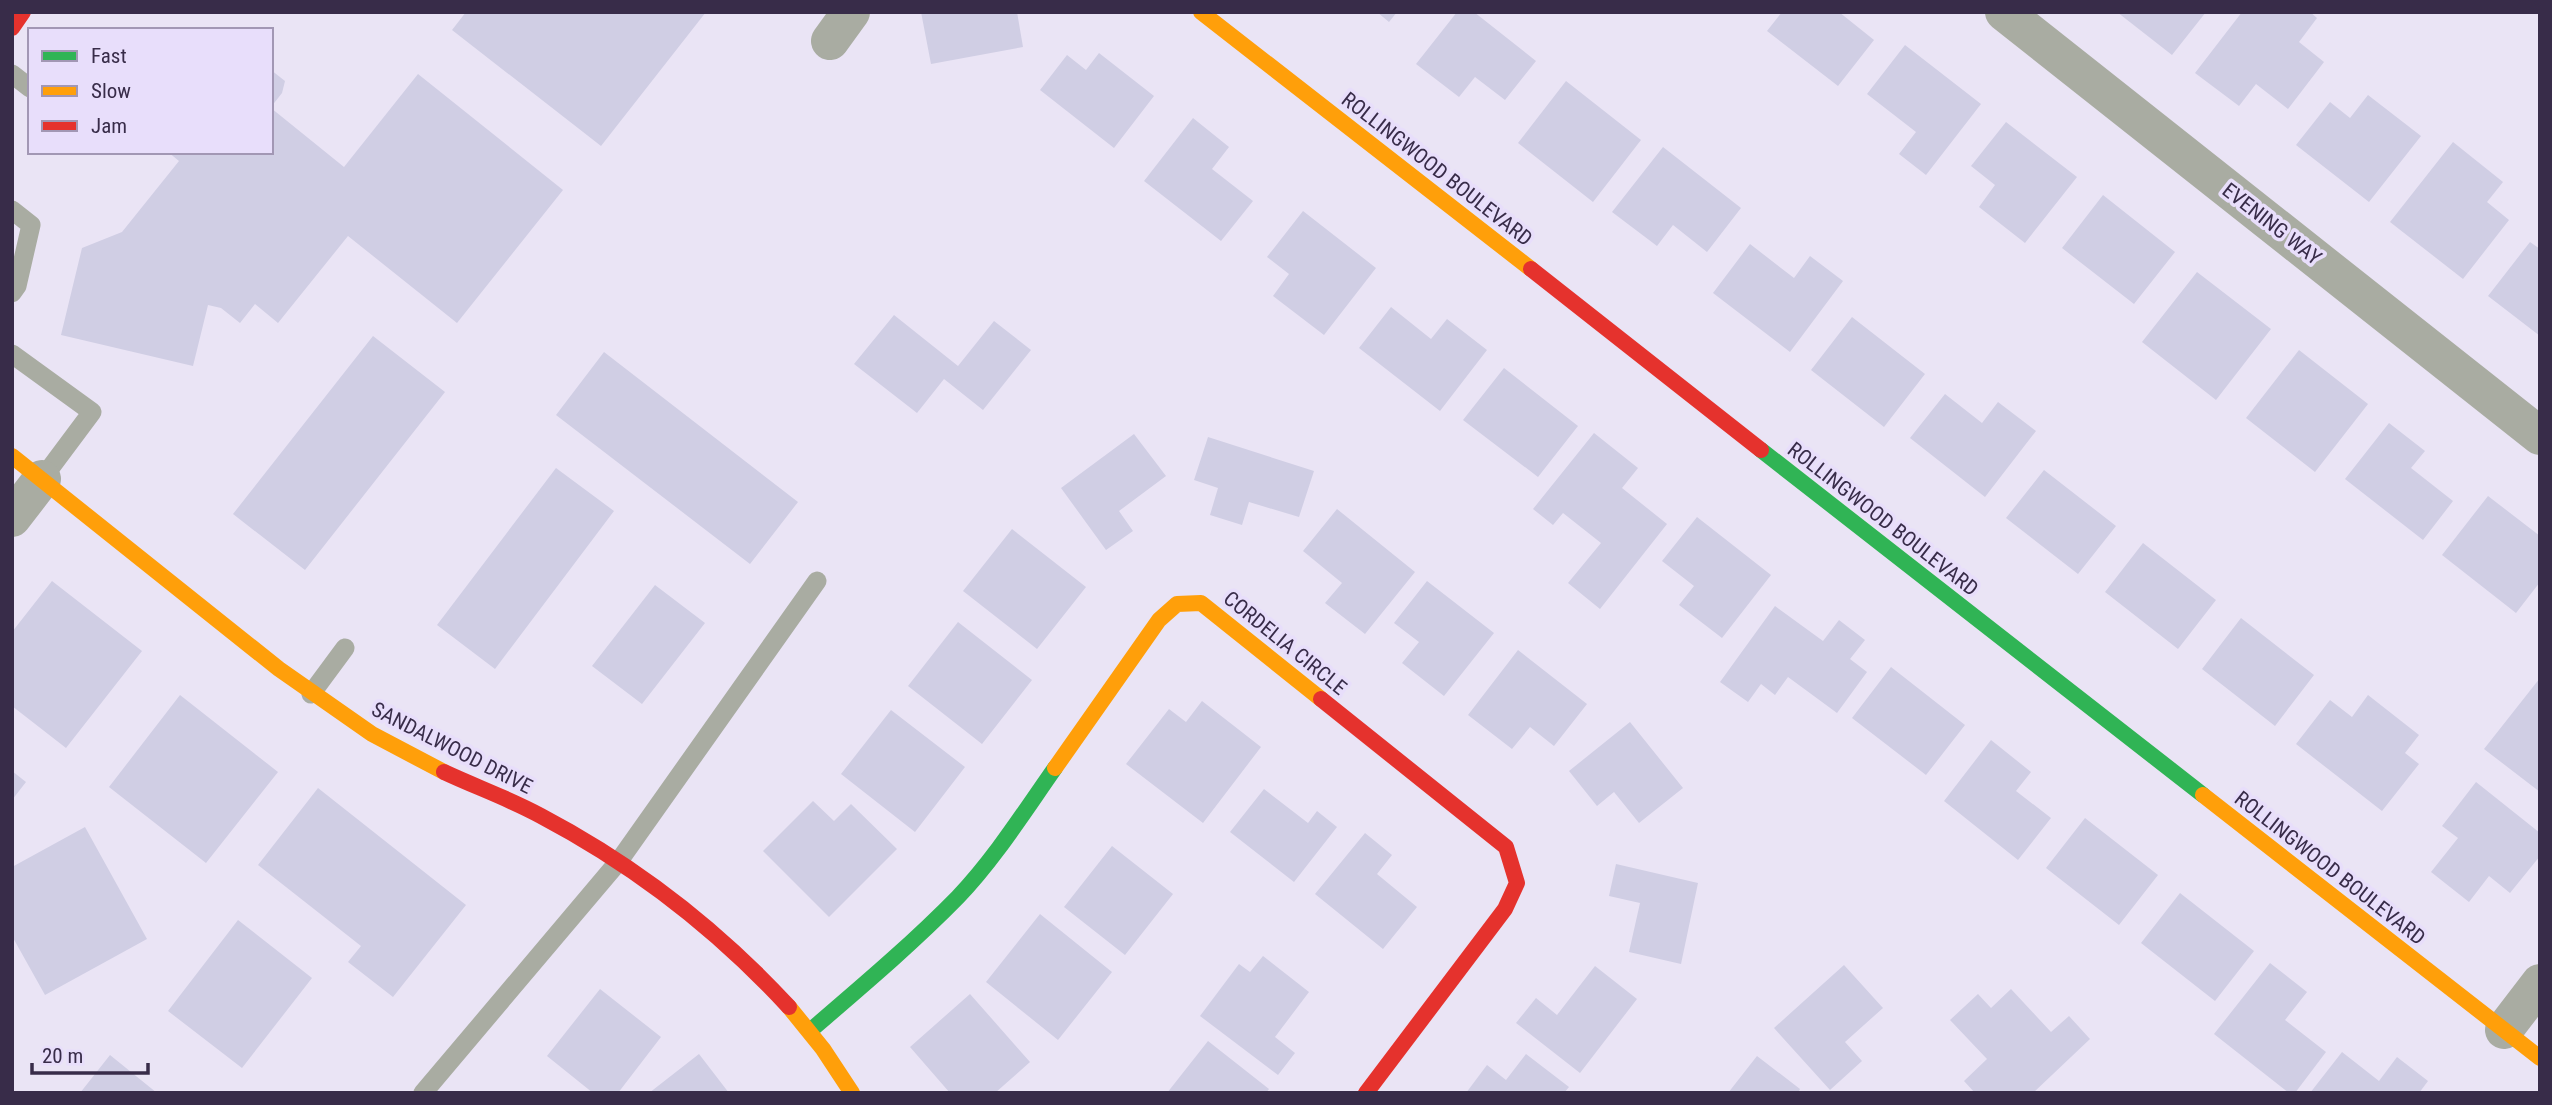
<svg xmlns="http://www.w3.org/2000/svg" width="2552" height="1105" font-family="'Roboto Condensed',sans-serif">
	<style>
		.building { fill: #d0cee4 }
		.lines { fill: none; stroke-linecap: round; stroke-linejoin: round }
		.lane { stroke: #a9aca2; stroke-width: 19 }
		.street { stroke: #a9aca2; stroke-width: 38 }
		.fast { stroke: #30b455; stroke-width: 16 }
		.slow { stroke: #ff9f0a; stroke-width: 16 }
		.jam { stroke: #e5322d; stroke-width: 16 }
		.labels { text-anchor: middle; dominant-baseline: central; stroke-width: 7; stroke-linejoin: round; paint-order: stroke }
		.street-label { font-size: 21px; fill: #382c49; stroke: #e8defb }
	</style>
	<rect width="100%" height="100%" fill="#eae4f5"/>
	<path class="building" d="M466 12H706L601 146 452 30Z
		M921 12H1017L1023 47 931 64Z
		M1377 12H1397L1389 22Z
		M1457 12H1474L1536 61 1505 100 1475 77 1459 97 1416 64Z
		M1782 12H1839L1874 40 1838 86 1767 31Z
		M2117 12H2206L2172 55Z
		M2242 12H2310L2317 18 2299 42 2324 62 2288 109 2256 84 2239 106 2195 73Z
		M1905 45 1981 104 1926 175 1899 154 1916 132 1867 94Z
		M1099 53 1154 96 1114 148 1040 90 1067 55 1086 70Z
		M271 70 285 81 282 93 271 107Z
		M418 74 563 190 457 323 348 236 278 323 255 304 240 323 221 308 208 305 193 366 61 335 82 248 122 232 179 161 168 152H271V108L344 167Z
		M1566 81 1641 140 1593 202 1518 143Z
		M2368 95 2421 136 2369 202 2296 145 2330 102 2350 118Z
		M1193 118 1229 147 1212 169 1253 201 1221 241 1144 181Z
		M2006 122 2077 177 2025 243 1979 207 1995 185 1971 166Z
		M2453 142 2503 182 2487 202 2509 220 2463 279 2390 222Z
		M1663 147 1741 208 1707 252 1673 225 1657 246 1612 212Z
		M2103 195 2175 252 2134 304 2062 248Z
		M1303 211 1376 268 1324 335 1273 296 1289 274 1267 257Z
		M2530 242 2540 249V336L2488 296Z
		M1750 244 1794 278 1810 256 1843 281 1790 352 1713 293Z
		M2197 272 2271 329 2216 400 2142 342Z
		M1391 307 1431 339 1447 319 1487 350 1440 411 1359 348Z
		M894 315 958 366 994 321 1031 350 983 410 944 379 917 413 854 364Z
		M1852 317 1925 374 1884 427 1811 370Z
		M373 336 445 392 305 570 233 514Z
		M2299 350 2368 404 2315 472 2246 418Z
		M604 352 798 502 750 564 556 415Z
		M1504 368 1578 426 1538 477 1463 420Z
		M1945 394 1982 423 1998 402 2036 431 1985 497 1910 438Z
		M2389 423 2425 451 2411 468 2453 501 2423 540 2345 479Z
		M1594 433 1638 468 1622 488 1667 524 1600 609 1568 583 1601 543 1563 513 1553 525 1533 509Z
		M1134 434 1166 476 1119 511 1133 531 1106 550 1061 488Z
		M1208 437 1314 471 1299 517 1249 502 1242 525 1210 515 1218 488 1194 480Z
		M556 468 614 511 495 669 437 625Z
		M2044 470 2116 526 2078 574 2006 518Z
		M2488 496 2540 536V582L2516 613 2442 555Z
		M1337 509 1415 572 1365 634 1325 603 1342 583 1303 551Z
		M1697 517 1771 575 1722 638 1679 605 1694 586 1662 561Z
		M1012 529 1086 587 1037 649 963 591Z
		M2143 543 2216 600 2178 649 2105 592Z
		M52 581 142 651 66 748 12 706V632Z
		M1427 581 1494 633 1444 696 1402 663 1419 642 1394 623Z
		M655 585 705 623 642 704 592 666Z
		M1775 606 1823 641 1839 620 1865 640 1850 659 1867 672 1837 713 1788 677 1775 695 1761 684 1748 702 1720 682Z
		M2241 618 2314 675 2275 726 2202 669Z
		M958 622 1032 680 982 744 908 686Z
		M1518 650 1587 704 1554 746 1530 727 1512 749 1468 715Z
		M1891 667 1965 725 1926 775 1852 718Z
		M2540 678V792L2484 749Z
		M180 695 278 772 206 863 109 787Z
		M2368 695 2419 735 2405 753 2419 764 2382 811 2296 744 2330 700 2352 717Z
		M1202 701 1261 747 1203 823 1126 764 1169 709 1186 722Z
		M891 710 965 767 915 832 841 774Z
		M1630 722 1683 788 1639 823 1614 792 1597 806 1569 771Z
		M1991 740 2031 772 2016 791 2051 818 2018 860 1944 801Z
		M12 771 26 782 12 800Z
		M2476 782 2540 833V856L2510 893 2489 876 2469 902 2431 872 2458 838 2442 826Z
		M318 788 466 905 393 997 348 962 361 946 258 865Z
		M1264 789 1308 823 1317 811 1337 827 1294 882 1230 832Z
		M813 801 834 821 851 804 897 849 829 917 763 851Z
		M2085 818 2158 875 2119 925 2046 868Z
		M85 827 147 939 45 995 12 936V867Z
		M1365 833 1392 855 1377 874 1417 907 1383 949 1315 894Z
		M1112 846 1173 894 1125 955 1064 907Z
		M1616 864 1698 883 1681 964 1629 952 1640 903 1609 896Z
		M2180 893 2254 951 2215 1001 2141 943Z
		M1040 914 1112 972 1058 1040 986 982Z
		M238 920 312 978 242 1068 168 1011Z
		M1263 956 1309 992 1275 1037 1295 1053 1278 1075 1200 1016 1239 964 1250 972Z
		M2270 963 2307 992 2285 1020 2326 1052 2295 1093H2289L2214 1034Z
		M1844 965 1883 1008 1845 1042 1862 1061 1830 1090 1774 1028Z
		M1595 966 1637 999 1580 1073 1516 1023 1536 998 1557 1015Z
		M600 989 661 1037 618 1093H593L547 1056Z
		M2011 989 2051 1032 2069 1016 2090 1039 2033 1093H1975L1964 1081 1987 1059 1950 1020 1978 994 1991 1008Z
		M970 994 1030 1062 995 1093H950L910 1047Z
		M1208 1041 1269 1089 1266 1093H1167Z
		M2342 1052 2379 1081 2397 1057 2428 1081 2419 1093H2310Z
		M699 1054 729 1093H649Z
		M1526 1054 1569 1087 1564 1093H1466L1487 1065 1506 1080Z
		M110 1055 157 1093H80Z
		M1757 1056 1800 1089 1798 1093H1728Z"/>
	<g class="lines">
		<path class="lane" d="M12 74 30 88
			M12 210 31 225 17 286 12 293
			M12 354 92 412 42 479
			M311 694 345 648
			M423 1093 619 861 817 581"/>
		<path class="street" d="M2004 12 2540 436
			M830 41 851 12
			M12 518 42 479
			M2504 1030 2540 983"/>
		<path class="fast" d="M1761 450 2203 795
			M811 1030C861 987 912 944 958 897 995 858 1024 812 1055 768"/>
		<path class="slow" d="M1201 12 1531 269
			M12 456 279 669 372 734 444 772
			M1055 768 1159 620 1177 604 1201 603 1321 699
			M2203 795 2540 1058
			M789 1007 823 1049 852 1093"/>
		<path class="jam" d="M12 28 23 12
			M1531 269 1761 450
			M1321 699 1506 847 1517 883 1505 909 1366 1093
			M444 772C476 787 510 799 541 816 636 866 717 929 789 1007"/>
	</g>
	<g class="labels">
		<g class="street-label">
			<text transform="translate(1437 169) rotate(38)">ROLLINGWOOD BOULEVARD</text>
			<text transform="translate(2272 224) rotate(38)">EVENING WAY</text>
			<text transform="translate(1883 519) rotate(38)">ROLLINGWOOD BOULEVARD</text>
			<text transform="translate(1285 643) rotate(39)">CORDELIA CIRCLE</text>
			<text transform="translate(452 748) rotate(27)">SANDALWOOD DRIVE</text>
			<text transform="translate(2330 868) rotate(38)">ROLLINGWOOD BOULEVARD</text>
		</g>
	</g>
	<rect width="2552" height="1105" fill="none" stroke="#382c49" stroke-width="28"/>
	<rect x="28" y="28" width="245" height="126" fill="#e8defb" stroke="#a297b4" stroke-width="2"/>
	<rect x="42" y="51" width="35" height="10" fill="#30b455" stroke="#a297b4" stroke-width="2"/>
	<text x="91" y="63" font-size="21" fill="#382c49">Fast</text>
	<rect x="42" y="86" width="35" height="10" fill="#ff9f0a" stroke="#a297b4" stroke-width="2"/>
	<text x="91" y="98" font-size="21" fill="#382c49">Slow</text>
	<rect x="42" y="121" width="35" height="10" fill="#e5322d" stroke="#a297b4" stroke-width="2"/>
	<text x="91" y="133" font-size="21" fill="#382c49">Jam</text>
	<path d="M32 1063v10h116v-10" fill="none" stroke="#382c49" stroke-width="3.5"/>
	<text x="42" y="1063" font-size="21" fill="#382c49" stroke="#e8defb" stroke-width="5" paint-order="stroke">20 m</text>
</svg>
